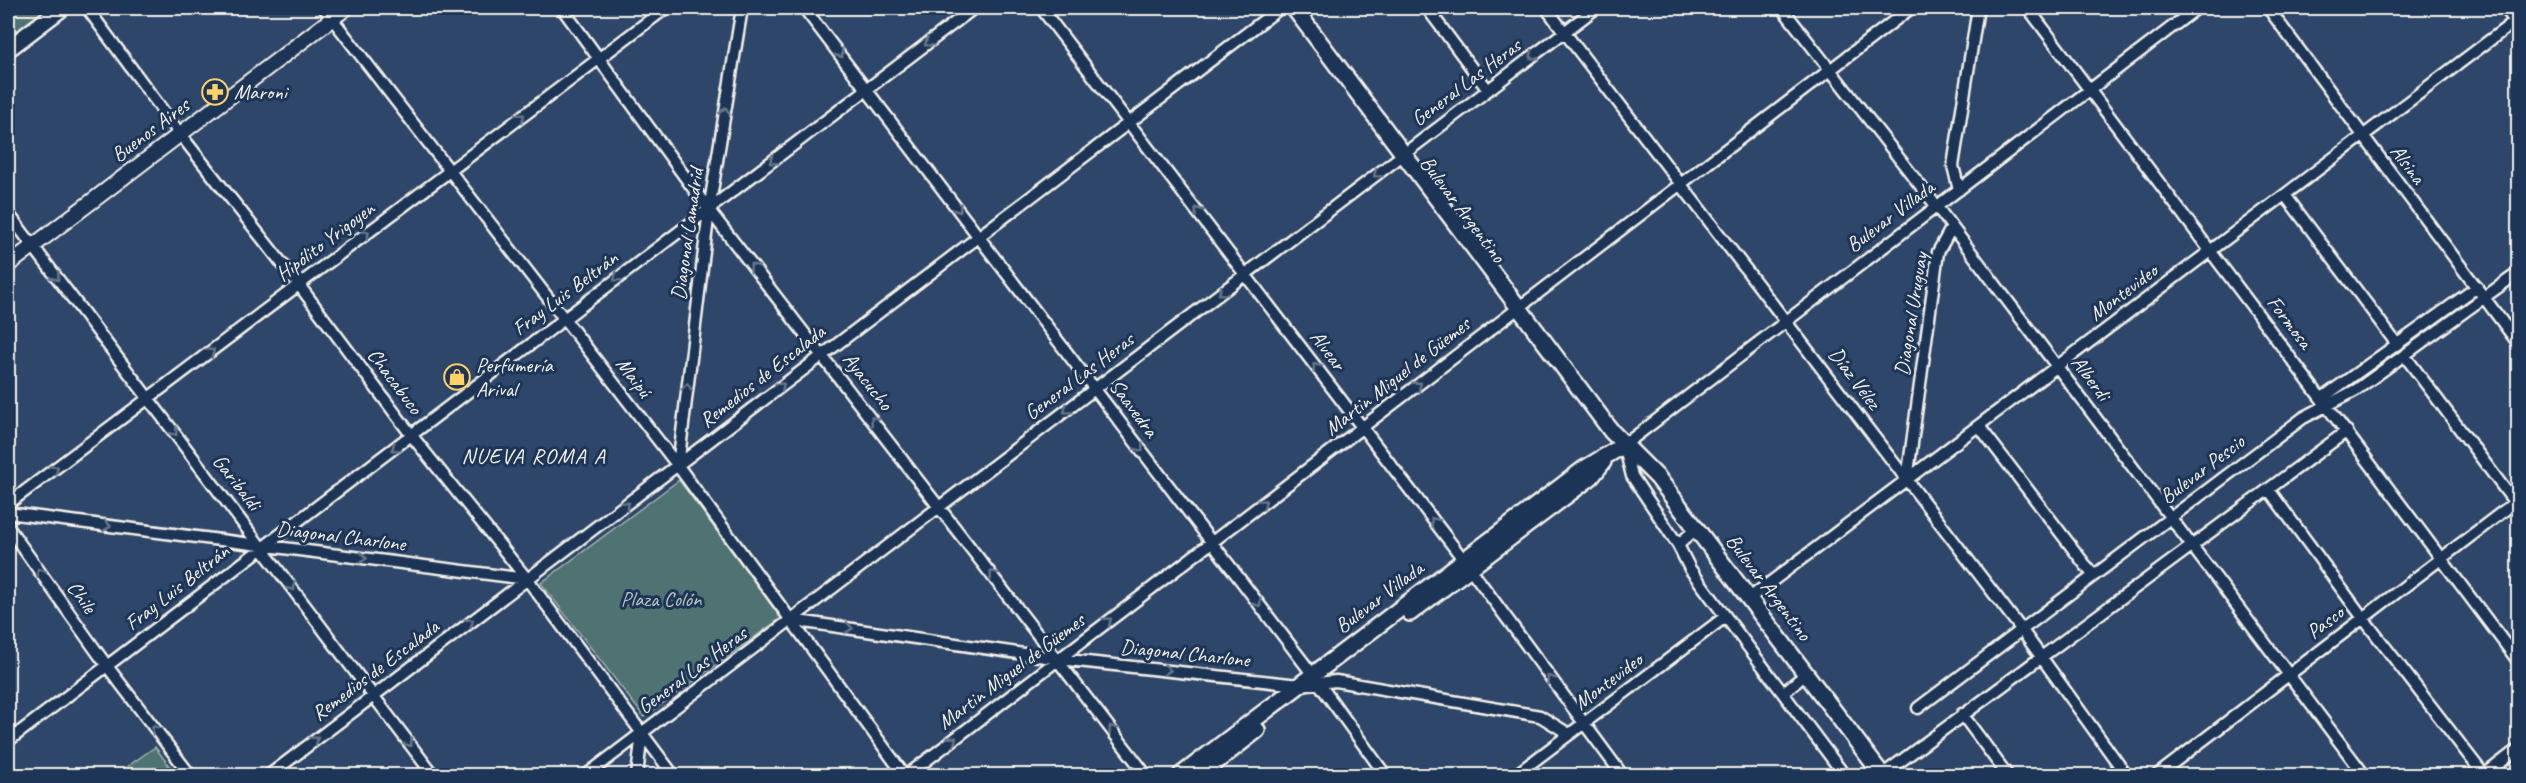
<svg xmlns="http://www.w3.org/2000/svg" width="2526" height="783" font-family="Caveat,sans-serif">
	<style>
		.green { fill: #507273; stroke: #a2b2ae; stroke-width: 1.5 }
		.lines { fill: none; stroke-linecap: round; stroke-linejoin: round }
		.minor-casing { stroke: #f4f1e8; stroke-width: 15 }
		.tertiary-casing { stroke: #f4f1e8; stroke-width: 18 }
		.secondary-casing { stroke: #f4f1e8; stroke-width: 20 }
		.minor { stroke: #1d3557; stroke-width: 10 }
		.tertiary { stroke: #1d3557; stroke-width: 14 }
		.secondary { stroke: #1d3557; stroke-width: 15 }
		.oneway { stroke: #68778a }
		.labels { text-anchor: middle; dominant-baseline: central; stroke-width: 6; stroke-linejoin: round; paint-order: stroke }
		.street-label { font-size: 21px; fill: #f4f1e8; stroke: #1d3557 }
		.poi-label { font-size: 21px; fill: #f4f1e8; stroke: #1d3557; text-anchor: start }
		.park-label { font-size: 21px; fill: #bbc5bf; stroke: #1d3557 }
		.neighbourhood-label { font-size: 22px; letter-spacing: 1.5px; fill: #f4f1e8; stroke: #1d3557 }
	</style>
	<rect width="100%" height="100%" fill="#2d4669"/>
	<filter id="ink" filterUnits="userSpaceOnUse"><feTurbulence type="fractalNoise" baseFrequency=".0167" numOctaves="2"/><feDisplacementMap in="SourceGraphic" scale="12" xChannelSelector="R" yChannelSelector="G"/><feConvolveMatrix kernelMatrix="1 2 1 2 8 2 1 2 1" color-interpolation-filters="sRGB"/></filter>
	<g filter="url(#ink)">
		<path class="green" d="M8 8H55L8 44Z
			M679 480 781 618 644 717 541 583Z
			M155 747 176 775H129L124 769Z"/>
		<g class="lines">
			<g class="minor-casing">
				<path id="minor" d="M87 8 180 134 299 285 412 436 527 579 674 776
					M324 8 678 466 905 776
					M562 8 709 210 1147 776
					M804 8 1313 675 1386 776
					M1041 8 1463 559 1623 776
					M1427 8 1488 90
					M1546 8 2021 629 2127 776
					M1782 8 1937 207 2365 776
					M2028 8 2518 661
					M2268 8 2518 343
					M2505 8 2518 25
					M1959 190 1953 166 1978 8
					M2285 195 2396 343
					M8 213 434 776
					M2405 356 2515 503
					M2322 398 2477 287
					M1979 426 2093 575
					M678 466 709 210 742 8
					M1907 480 1938 252 1952 227
					M2269 490 2363 618 2484 775
					M8 504 666 8
					M8 513 527 579
					M8 527 107 666 191 776
					M1678 545 1697 528
					M1751 597 2518 19
					M791 620 1059 659 1299 685 1336 681 1540 716 1569 734
					M1783 693 1807 673
					M1918 708 2303 418 2356 390 2518 273
					M1962 714 2008 776
					M8 741 974 8
					M1882 775 2347 431
					M268 776 1280 8
					M585 776 1596 8
					M637 776 642 732
					M906 776 1911 8
					M1514 776 1725 617
					M1845 776 1690 569 1678 545 1632 476 1624 445 2197 8
					M2156 776 2518 500
					M2483 776 2518 749"/>
			</g>
			<g class="tertiary-casing">
				<path id="tertiary" d="M8 265 346 8"/>
			</g>
			<g class="secondary-casing">
				<path id="secondary" d="M1294 8 1612 432 1658 478 1883 776
					M8 49 62 8
					M1410 613 1591 477 1603 462
					M1180 776 1584 469 1624 445
					M1198 776 1257 730"/>
			</g>
			<use href="#minor" class="minor"/>
			<use href="#tertiary" class="tertiary"/>
			<use href="#secondary" class="secondary"/>
		</g>
		<defs><path id="oneway-chevron" d="M-2-3.5L2.5 0L-2 3.5" fill="none" stroke-width="1.6" stroke-linecap="round" stroke-linejoin="round" transform="scale(1.5)"/></defs>
		<g class="oneway">
			<use href="#oneway-chevron" transform="translate(928 43) rotate(143)"/>
			<use href="#oneway-chevron" transform="translate(840 54) rotate(53)"/>
			<use href="#oneway-chevron" transform="translate(1533 56) rotate(143)"/>
			<use href="#oneway-chevron" transform="translate(725 111) rotate(-81)"/>
			<use href="#oneway-chevron" transform="translate(521 117) rotate(-37)"/>
			<use href="#oneway-chevron" transform="translate(773 161) rotate(143)"/>
			<use href="#oneway-chevron" transform="translate(1377 174) rotate(143)"/>
			<use href="#oneway-chevron" transform="translate(958 209) rotate(53)"/>
			<use href="#oneway-chevron" transform="translate(1198 211) rotate(-127)"/>
			<use href="#oneway-chevron" transform="translate(366 234) rotate(-37)"/>
			<use href="#oneway-chevron" transform="translate(753 267) rotate(-128)"/>
			<use href="#oneway-chevron" transform="translate(56 277) rotate(53)"/>
			<use href="#oneway-chevron" transform="translate(617 278) rotate(143)"/>
			<use href="#oneway-chevron" transform="translate(1222 292) rotate(143)"/>
			<use href="#oneway-chevron" transform="translate(211 352) rotate(-37)"/>
			<use href="#oneway-chevron" transform="translate(1316 367) rotate(-127)"/>
			<use href="#oneway-chevron" transform="translate(1418 385) rotate(-38)"/>
			<use href="#oneway-chevron" transform="translate(781 386) rotate(-38)"/>
			<use href="#oneway-chevron" transform="translate(687 387) rotate(-83)"/>
			<use href="#oneway-chevron" transform="translate(1067 410) rotate(143)"/>
			<use href="#oneway-chevron" transform="translate(874 420) rotate(-128)"/>
			<use href="#oneway-chevron" transform="translate(174 432) rotate(52)"/>
			<use href="#oneway-chevron" transform="translate(395 448) rotate(144)"/>
			<use href="#oneway-chevron" transform="translate(1140 448) rotate(53)"/>
			<use href="#oneway-chevron" transform="translate(55 469) rotate(-36)"/>
			<use href="#oneway-chevron" transform="translate(1263 503) rotate(-37)"/>
			<use href="#oneway-chevron" transform="translate(626 505) rotate(-37)"/>
			<use href="#oneway-chevron" transform="translate(1434 521) rotate(-128)"/>
			<use href="#oneway-chevron" transform="translate(107 526) rotate(7)"/>
			<use href="#oneway-chevron" transform="translate(363 558) rotate(7)"/>
			<use href="#oneway-chevron" transform="translate(40 572) rotate(-126)"/>
			<use href="#oneway-chevron" transform="translate(993 574) rotate(-128)"/>
			<use href="#oneway-chevron" transform="translate(292 587) rotate(53)"/>
			<use href="#oneway-chevron" transform="translate(1258 603) rotate(53)"/>
			<use href="#oneway-chevron" transform="translate(1108 621) rotate(-37)"/>
			<use href="#oneway-chevron" transform="translate(470 622) rotate(-37)"/>
			<use href="#oneway-chevron" transform="translate(849 628) rotate(8)"/>
			<use href="#oneway-chevron" transform="translate(1167 670) rotate(6)"/>
			<use href="#oneway-chevron" transform="translate(1550 679) rotate(-126)"/>
			<use href="#oneway-chevron" transform="translate(155 729) rotate(-128)"/>
			<use href="#oneway-chevron" transform="translate(1112 729) rotate(-127)"/>
			<use href="#oneway-chevron" transform="translate(315 740) rotate(-37)"/>
			<use href="#oneway-chevron" transform="translate(953 740) rotate(-37)"/>
			<use href="#oneway-chevron" transform="translate(409 743) rotate(53)"/>
		</g>
	</g>
	<defs>
		<g id="pharmacy-ring" transform="scale(1.35)"><circle r="9.5" fill="#1d3557" stroke="#ffd166" stroke-width="1.5"/><path d="M-2-6h4v4h4v4h-4v4h-4v-4h-4v-4h4Z" fill="#ffd166"/></g>
		<g id="shop-ring" transform="scale(1.35)"><circle r="9.5" fill="#1d3557" stroke="#ffd166" stroke-width="1.5"/><path d="M-5-2.5h2.3a2.7 3.5 0 0 1 5.4 0H5L5.5 6h-11ZM-1.5-2.5h3a1.5 2.3 0 0 0-3 0Z" fill="#ffd166"/></g>
	</defs>
	<g fill-rule="evenodd">
		<use href="#pharmacy-ring" x="215" y="92"/>
		<use href="#shop-ring" x="457" y="377"/>
	</g>
	<g class="labels">
		<g class="street-label">
			<text transform="translate(1466 82) rotate(-37)">General Las Heras</text>
			<text transform="translate(150 130) rotate(-37)">Buenos Aires</text>
			<text transform="translate(2408 164) rotate(53)">Alsina</text>
			<text transform="translate(1463 209) rotate(53)">Bulevar Argentino</text>
			<text transform="translate(1890 216) rotate(-37)">Bulevar Villada</text>
			<text transform="translate(687 234) rotate(-82)">Diagonal Lamadrid</text>
			<text transform="translate(325 241) rotate(-37)">Hipólito Yrigoyen</text>
			<text transform="translate(2123 292) rotate(-37)">Montevideo</text>
			<text transform="translate(565 293) rotate(-37)">Fray Luis Beltrán</text>
			<text transform="translate(1911 314) rotate(-81)">Diagonal Uruguay</text>
			<text transform="translate(2290 322) rotate(53)">Formosa</text>
			<text transform="translate(1328 350) rotate(53)">Alvear</text>
			<text transform="translate(762 376) rotate(-38)">Remedios de Escalada</text>
			<text transform="translate(1079 376) rotate(-37)">General Las Heras</text>
			<text transform="translate(1397 376) rotate(-38)">Martin Miguel de Güemes</text>
			<text transform="translate(634 377) rotate(53)">Maipú</text>
			<text transform="translate(1855 378) rotate(53)">Díaz Vélez</text>
			<text transform="translate(2091 378) rotate(53)">Alberdi</text>
			<text transform="translate(395 381) rotate(53)">Chacabuco</text>
			<text transform="translate(868 381) rotate(52)">Ayacucho</text>
			<text transform="translate(1134 408) rotate(53)">Saavedra</text>
			<text transform="translate(2202 469) rotate(-37)">Bulevar Pescio</text>
			<text transform="translate(237 482) rotate(52)">Garibaldi</text>
			<text transform="translate(341 536) rotate(7)">Diagonal Charlone</text>
			<text transform="translate(177 587) rotate(-38)">Fray Luis Beltrán</text>
			<text transform="translate(1769 587) rotate(53)">Bulevar Argentino</text>
			<text transform="translate(82 597) rotate(54)">Chile</text>
			<text transform="translate(1379 597) rotate(-37)">Bulevar Villada</text>
			<text transform="translate(2325 622) rotate(-37)">Pasco</text>
			<text transform="translate(1185 653) rotate(6)">Diagonal Charlone</text>
			<text transform="translate(375 670) rotate(-37)">Remedios de Escalada</text>
			<text transform="translate(692 670) rotate(-37)">General Las Heras</text>
			<text transform="translate(1011 671) rotate(-37)">Martin Miguel de Güemes</text>
			<text transform="translate(1608 681) rotate(-37)">Montevideo</text>
		</g>
		<g class="poi-label">
			<text x="234" y="92">Maroni</text>
			<text x="476" y="365">Perfumería<tspan x="476" dy="24">Arival</tspan></text>
		</g>
		<g class="park-label">
			<text x="661" y="599">Plaza Colón</text>
		</g>
		<g class="neighbourhood-label">
			<text x="534" y="456">NUEVA ROMA A</text>
		</g>
	</g>
	<rect width="2526" height="783" fill="none" stroke="#1d3557" stroke-width="30"/>
	<rect x="15" y="15" width="2496" height="753" fill="none" stroke="#f4f1e8" stroke-width="2" filter="url(#ink)"/>
</svg>
